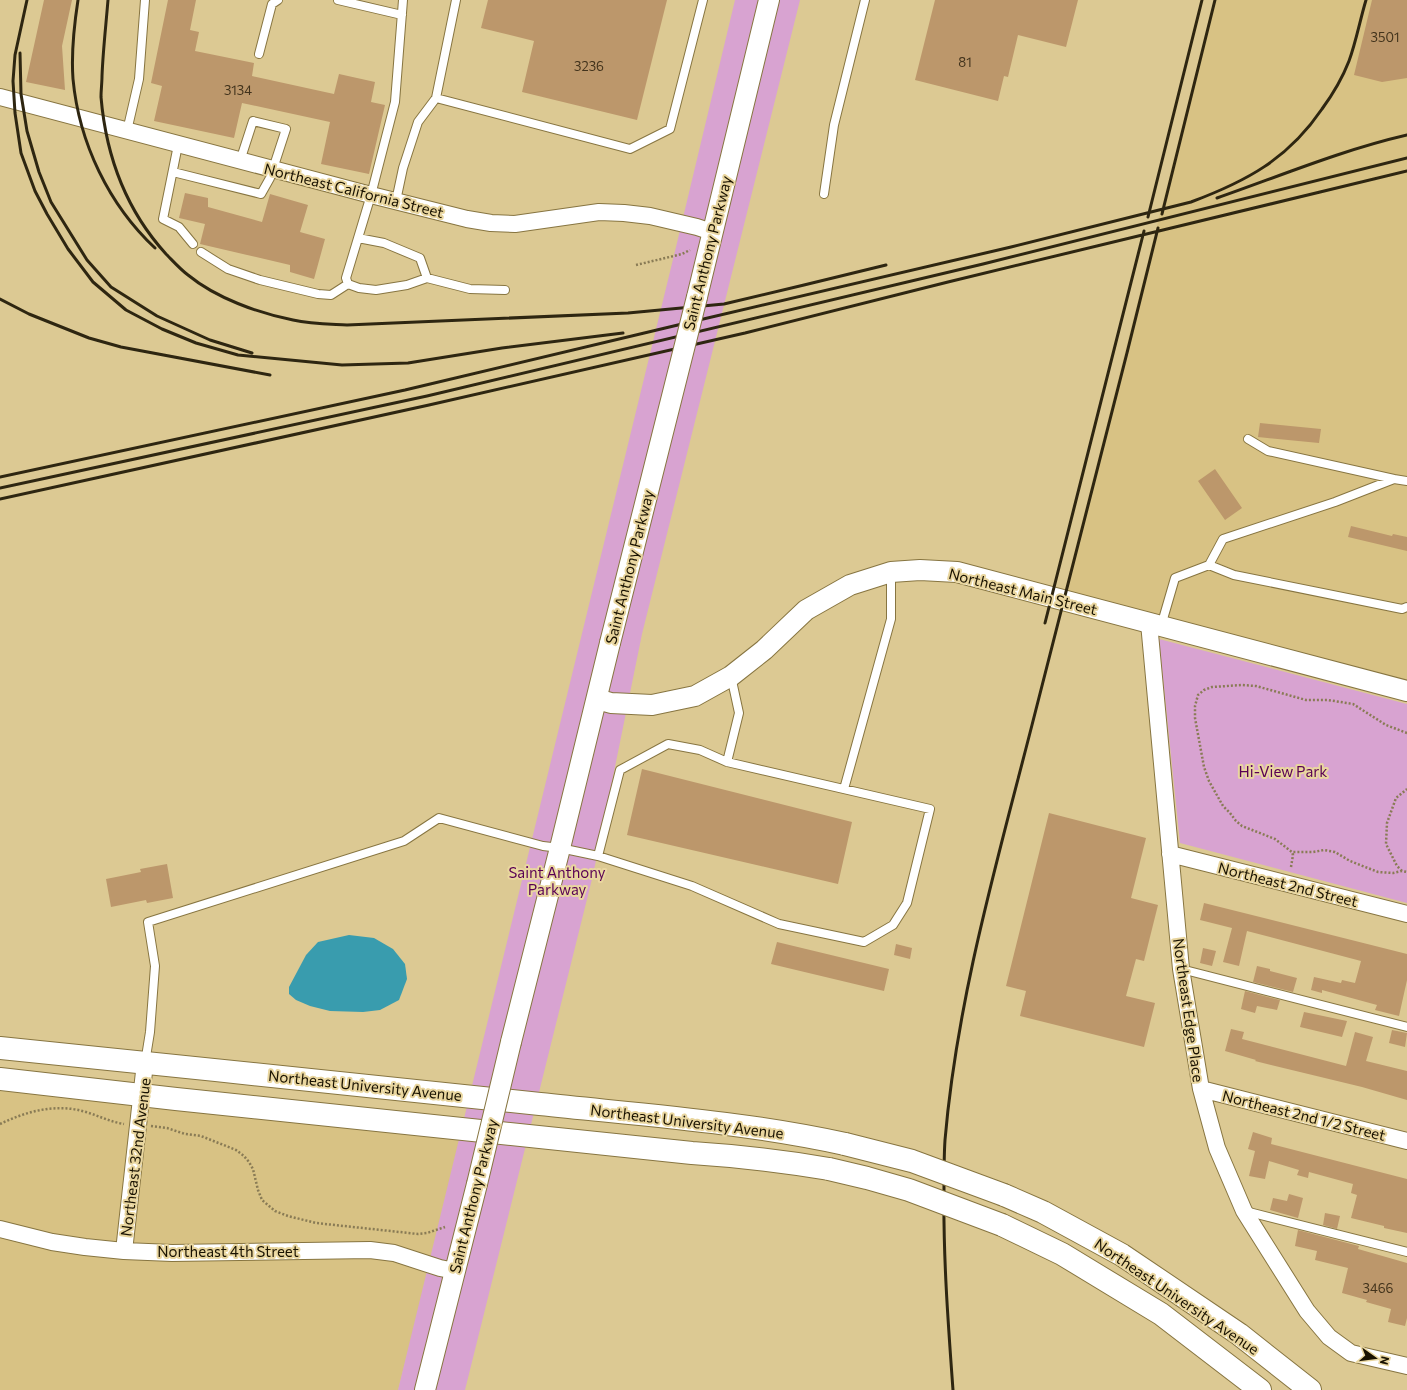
<svg xmlns="http://www.w3.org/2000/svg" width="1407" height="1390" font-family="Commissioner,sans-serif">
	<style>
		.built { fill: #d8c284 }
		.green { fill: #d8a3d1 }
		.water { fill: #399cae }
		.building { fill: #bc976b }
		.lines { fill: none; stroke-linecap: round; stroke-linejoin: round }
		.service-casing { stroke: #877541; stroke-width: 10 }
		.minor-casing { stroke: #877541; stroke-width: 18 }
		.tertiary-casing { stroke: #877541; stroke-width: 22 }
		.primary-casing { stroke: #877541; stroke-width: 24 }
		.path { stroke: #897b55; stroke-width: 2.5; stroke-dasharray: 2 2; stroke-linecap: butt }
		.service { stroke: #fff; stroke-width: 8 }
		.minor { stroke: #fff; stroke-width: 16 }
		.tertiary { stroke: #fff; stroke-width: 20 }
		.primary { stroke: #fff; stroke-width: 22 }
		.rail { stroke: #2e2611; stroke-width: 3 }
		.tertiary-bridge-casing { stroke: #877541; stroke-width: 22; stroke-linecap: butt }
		.primary-bridge-casing { stroke: #877541; stroke-width: 24; stroke-linecap: butt }
		.tertiary-bridge { stroke: #fff; stroke-width: 20 }
		.primary-bridge { stroke: #fff; stroke-width: 22 }
		.labels { text-anchor: middle; dominant-baseline: central; stroke-width: 4; stroke-linejoin: round; paint-order: stroke }
		.number-label { font-size: 13px; fill: #42331c }
		.street-label { font-size: 15px; fill: #191201; stroke: #e9d69f }
		.park-label { font-size: 15px; fill: #590054; stroke: #e9d69f }
	</style>
	<rect width="100%" height="100%" fill="#dcc993"/>
	<path class="built" d="M1214 0H1407V681L1064 593Z
		M0 1091 463 1137 398 1390H0Z"/>
	<path class="green" d="M735 0H800L642 634 593 875 465 1390H398L676 247Z
		M1159 639 1407 704V903L1180 843Z"/>
	<path class="water" d="M349 935 374 938 393 949 405 964 407 979 399 1000 380 1010 363 1012 330 1011 310 1006 296 1000 289 994V987L306 955 318 942Z"/>
	<path class="building" d="M44 0H72L62 46 65 90 26 82Z
		M168 0H196L190 30 199 32 195 51 254 63 252 76 334 94 339 74 375 82 371 102 385 105 369 174 321 164 330 122 242 103 234 138 154 121 162 86 151 83Z
		M488 0H667L637 120 522 92 534 41 481 28Z
		M935 0H1078L1066 47 1018 35 1008 77 1004 76 998 101 915 80Z
		M1372 0H1407V78L1382 82 1354 75Z
		M185 193 208 198V207L262 222 270 194 308 205 300 232 325 239 314 279 290 272V265L200 244 205 224 179 218Z
		M1260 423 1321 429 1319 443 1258 437Z
		M1215 469 1242 508 1225 520 1198 481Z
		M1351 526 1392 536 1393 534 1407 537V551L1348 537Z
		M642 769 852 822 838 884 627 835Z
		M1049 813 1146 838 1131 898 1158 905 1144 961 1136 959 1126 996 1155 1003 1144 1047 1020 1016 1026 991 1006 986Z
		M167 864 173 898 147 903 146 900 111 907 106 879 141 872 140 869Z
		M1204 903 1407 954V980L1399 1016 1375 1010 1377 1005 1322 990V993L1311 990 1314 977 1341 983 1342 980 1355 983 1361 961 1247 931 1239 966 1223 962 1232 928 1200 920Z
		M777 942 889 969 884 991 771 964Z
		M896 944 912 948 910 959 894 955Z
		M1203 948 1216 951 1212 966 1200 963Z
		M1257 966 1270 969V971L1297 978 1293 992 1253 982Z
		M1245 991 1280 1000 1277 1010 1257 1006 1255 1013 1241 1009Z
		M1304 1012 1347 1021 1342 1037 1300 1027Z
		M1231 1029 1244 1032 1242 1039 1346 1066 1355 1032 1373 1037 1366 1061 1407 1071V1100L1362 1087 1255 1061 1256 1060 1225 1051Z
		M1392 1030 1407 1033 1405 1047 1389 1043Z
		M1253 1132 1272 1138 1271 1144 1407 1179V1233L1384 1228V1226L1351 1218 1357 1195 1351 1193 1353 1184 1309 1172 1308 1178 1297 1175 1299 1170 1269 1161 1265 1179 1249 1176 1255 1151 1248 1149Z
		M1289 1194 1303 1198 1298 1218 1270 1210 1273 1198 1287 1201Z
		M1325 1213 1340 1216 1337 1229 1323 1225Z
		M1298 1230 1359 1246 1358 1249 1407 1263V1318L1405 1326 1388 1322 1391 1309 1366 1302 1367 1300 1342 1293 1348 1268 1315 1260 1317 1251 1295 1246Z"/>
	<g class="lines">
		<g class="service-casing">
			<path id="service" d="M338 0 402 15
				M403 0 395 102 371 195 346 278 348 284 359 288 376 290 407 285 427 278 470 289 505 290
				M259 54 272 4 278 0
				M436 98 630 149 670 129 703 0
				M127 131 139 79 145 0
				M178 145 163 219 179 227 193 244
				M173 172 261 194 270 178 286 129 253 121 240 161
				M824 194 834 125 865 0
				M396 201 403 168 418 122 436 98 456 0
				M358 238 384 243 420 258 427 278
				M201 252 228 269 260 280 318 294 331 295 348 284
				M1248 439 1268 451 1394 479
				M1209 565 1234 575 1402 609 1407 607
				M1161 626 1175 578 1209 565 1223 539 1335 502 1394 479 1407 481
				M844 789 891 619V573
				M598 856 692 886 779 924 864 942 893 925 907 903 930 809 727 762
				M1181 969 1407 1027
				M145 1063 150 1032 155 966 148 922 404 841 439 818 543 846 560 848 598 856 620 770 668 744 700 750 727 762 739 713 731 676
				M1245 1211 1407 1252"/>
		</g>
		<g class="minor-casing">
			<path id="minor" d="M0 97 371 195 467 219 491 223 515 224 599 212 624 213 650 216 697 227 712 232
				M1149 623 1181 969 1201 1089 1217 1148 1244 1211 1307 1311 1329 1337 1351 1353 1407 1366
				M1170 854 1407 914
				M1201 1089 1407 1141
				M0 1229 52 1242 85 1247 124 1251 172 1253 370 1250 394 1253 440 1268 455 1271
				M124 1251 145 1063"/>
		</g>
		<g class="tertiary-casing">
			<path id="tertiary" d="M697 297 769 0
				M597 699 611 703 652 705 695 696 731 676 764 650 806 610 850 585 891 572 920 570 957 572 1407 691
				M511 1042 560 848 610 643
				M425 1390 477 1184"/>
		</g>
		<g class="primary-casing">
			<path id="primary" d="M0 1048C180 1067 360 1084 540 1104 642 1115 745 1122 845 1144
				M0 1079 176 1099 692 1153C738 1156 783 1161 829 1169
				M1004 1195 1043 1212 1122 1255 1239 1334 1310 1390
				M1002 1225 1062 1254 1161 1314 1260 1390"/>
		</g>
		<path class="path" d="M636 265 682 254 690 250
			M1407 733 1386 725 1353 704 1328 700H1306L1256 686 1242 685 1212 687 1204 690 1198 695 1195 706V718L1204 767 1209 781 1223 806 1230 813 1236 821 1242 826 1275 839 1292 852H1313L1324 850 1335 852 1350 861 1378 872 1393 873 1402 871 1407 872
			M1291 867 1293 855 1292 852
			M1402 871 1397 866 1386 844 1387 823 1396 798 1407 789
			M0 1124C27 1111 57 1103 86 1112 99 1116 111 1122 124 1124
			M151 1126 167 1128 185 1134 201 1136 236 1150 244 1156 249 1162 253 1169 258 1190 262 1200 275 1211 288 1216 316 1223 418 1234 427 1233 445 1227"/>
		<use href="#service" class="service"/>
		<use href="#minor" class="minor"/>
		<use href="#tertiary" class="tertiary"/>
		<use href="#primary" class="primary"/>
		<path class="rail" d="M27 0 15 55 13 81 15 113 21 153 35 191 47 214 68 249 93 282 126 310 162 329 196 343 238 355 342 365 408 363 502 348 623 333
			M78 0C74 26 71 52 73 79 79 143 109 205 155 248
			M108 0C106 25 103 50 102 76 102 83 101 90 101 97 106 156 126 210 166 254 173 261 180 269 188 275 216 298 258 313 293 320 311 324 329 324 347 325L628 313 724 304 804 285 886 265
			M20 53 21 94 27 131 39 172 51 202 87 260 111 287 157 316 210 340 252 353
			M1217 198C1280 176 1342 150 1407 135
			M1162 214 1215 0
			M1148 217 1202 0
			M0 299 29 314 89 338 121 347 270 375
			M0 477 405 390 682 324 1011 247 1191 202C1247 181 1288 159 1322 109 1333 94 1342 79 1349 61 1356 42 1360 20 1366 0
			M0 488 427 396 983 264 1407 158
			M0 499 429 405 745 333 948 282 1407 171
			M1045 623 1144 231
			M953 1390C948 1322 943 1255 944 1187 944 1171 944 1155 945 1140 957 999 997 862 1032 725 1075 560 1117 394 1158 228"/>
		<g class="tertiary-bridge-casing">
			<path id="tertiary-bridge" d="M610 643 697 297
				M477 1184 511 1042"/>
		</g>
		<g class="primary-bridge-casing">
			<path id="primary-bridge" d="M845 1144 912 1161 1004 1195
				M829 1169 867 1178 909 1190 1002 1225"/>
		</g>
		<use href="#tertiary-bridge" class="tertiary-bridge"/>
		<use href="#primary-bridge" class="primary-bridge"/>
	</g>
	<g class="labels">
		<g class="number-label">
			<text x="1385" y="37">3501</text>
			<text x="965" y="62">81</text>
			<text x="589" y="66">3236</text>
			<text x="238" y="90">3134</text>
			<text x="1378" y="1288">3466</text>
		</g>
		<g class="street-label">
			<text transform="translate(354 190) rotate(14)">Northeast California Street</text>
			<text transform="translate(707 253) rotate(-76)">Saint Anthony Parkway</text>
			<text transform="translate(629 567) rotate(-76)">Saint Anthony Parkway</text>
			<text transform="translate(1023 591) rotate(14)">Northeast Main Street</text>
			<text transform="translate(1288 884) rotate(14)">Northeast 2nd Street</text>
			<text transform="translate(1189 1010) rotate(82)">Northeast Edge Place</text>
			<text transform="translate(365 1085) rotate(6)">Northeast University Avenue</text>
			<text transform="translate(1304 1115) rotate(14)">Northeast 2nd 1/2 Street</text>
			<text transform="translate(687 1121) rotate(7)">Northeast University Avenue</text>
			<text transform="translate(135 1157) rotate(-83)">Northeast 32nd Avenue</text>
			<text transform="translate(473 1196) rotate(-76)">Saint Anthony Parkway</text>
			<text x="228" y="1251">Northeast 4th Street</text>
			<text transform="translate(1177 1296) rotate(34)">Northeast University Avenue</text>
		</g>
		<g class="park-label">
			<text x="1283" y="771">Hi-View Park</text>
			<text x="557" y="872">Saint Anthony<tspan x="557" dy="17">Parkway</tspan></text>
		</g>
	</g>
	<g transform="translate(1375 1358) rotate(104)" stroke="#e9d69f" stroke-width="3" paint-order="stroke">
	<path d="M0-3L7 15L0 10L-7 15Z" fill="#191201"/>
	<text y="-6" font-size="11" font-weight="bold" text-anchor="middle" fill="#191201">N</text>
	</g>
</svg>
